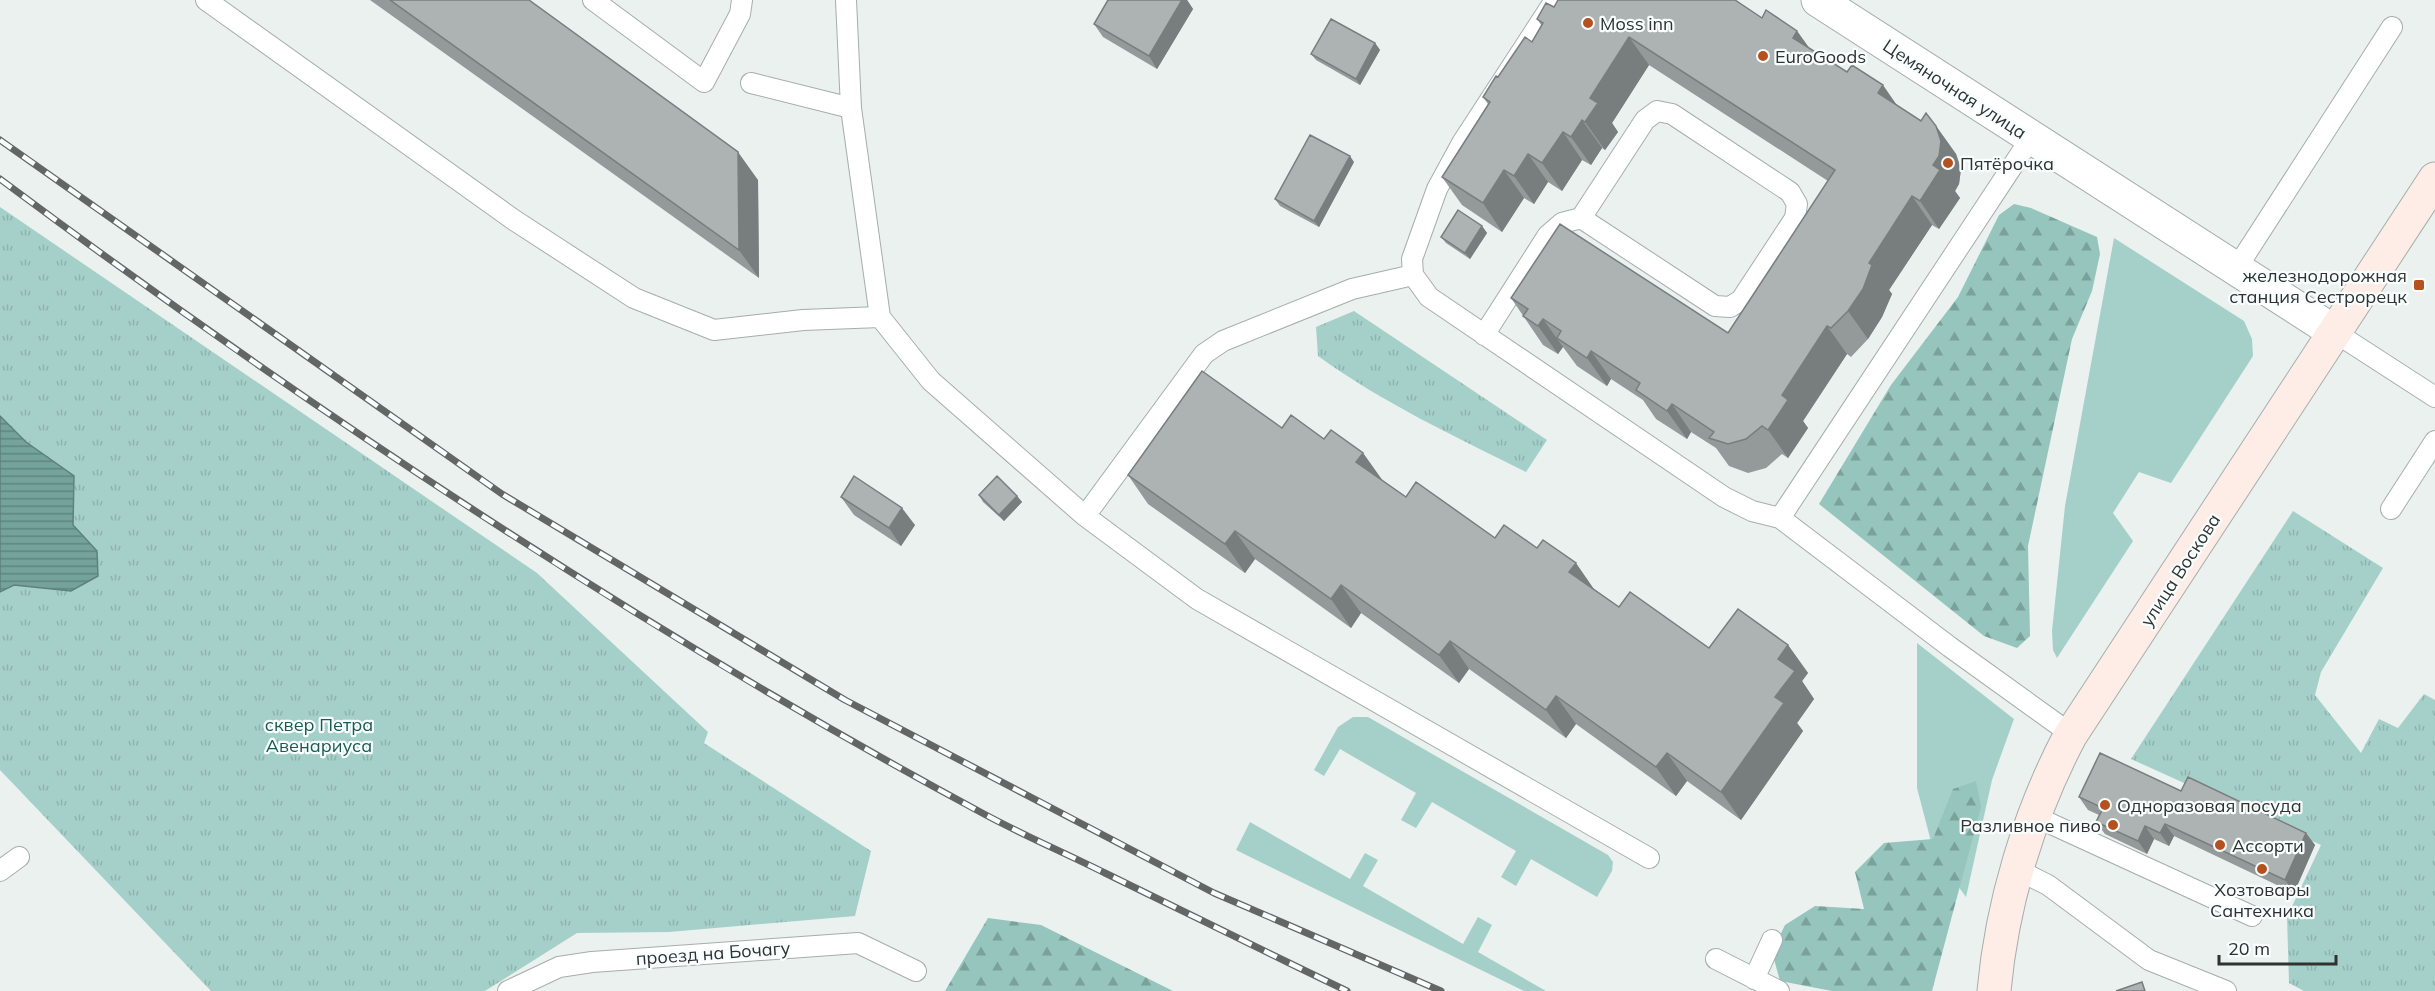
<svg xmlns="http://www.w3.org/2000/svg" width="2435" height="991" font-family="Mulish,sans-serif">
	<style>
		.grass { fill: #a5d0c9 }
		.forest { fill: url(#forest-firs) }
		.park { fill: url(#park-tufts) }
		.water { fill: url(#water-rules); stroke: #5f817c; stroke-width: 1.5 }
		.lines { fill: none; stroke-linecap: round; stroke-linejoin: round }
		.lane-casing { stroke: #a6adac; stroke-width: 22 }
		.street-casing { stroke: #a6adac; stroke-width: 35 }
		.secondary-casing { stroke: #a6adac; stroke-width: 35 }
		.lane { stroke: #fff; stroke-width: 20 }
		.street { stroke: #fff; stroke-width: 33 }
		.secondary { stroke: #fdede6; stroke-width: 33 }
		.rail-casing { stroke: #626665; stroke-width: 7 }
		.rail { stroke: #f7fefd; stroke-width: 4.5; stroke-dasharray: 14; stroke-linecap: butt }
		.wall { fill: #949a99 }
		.shaded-wall { fill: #787d7d }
		.building { fill: #acb3b2; stroke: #787d7d; stroke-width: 1.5 }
		.poi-dot { fill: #b5511e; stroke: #f7fefd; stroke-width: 2 }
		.labels { text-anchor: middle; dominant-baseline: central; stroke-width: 4.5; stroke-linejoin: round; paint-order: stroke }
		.poi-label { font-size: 18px; fill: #2f3231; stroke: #f7fefd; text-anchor: start }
		.street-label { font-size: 18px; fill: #2f3231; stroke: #f7fefd }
		.park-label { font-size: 18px; fill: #195a53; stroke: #f7fefd }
	</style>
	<defs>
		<pattern id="forest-firs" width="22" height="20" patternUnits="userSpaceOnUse" patternTransform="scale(1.5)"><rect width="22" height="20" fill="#95c5bd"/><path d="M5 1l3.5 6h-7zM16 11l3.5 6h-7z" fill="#7aa19a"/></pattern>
		<pattern id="park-tufts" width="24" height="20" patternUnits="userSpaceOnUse" patternTransform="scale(1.5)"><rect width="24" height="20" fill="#a5d0c9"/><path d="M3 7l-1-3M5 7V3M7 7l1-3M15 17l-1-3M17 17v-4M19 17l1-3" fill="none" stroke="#8eb3ad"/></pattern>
		<pattern id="water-rules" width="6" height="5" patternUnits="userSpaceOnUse" patternTransform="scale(1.5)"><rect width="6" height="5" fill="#74a39c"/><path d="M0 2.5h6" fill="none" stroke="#608580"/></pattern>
	</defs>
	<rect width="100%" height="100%" fill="#eaf1ef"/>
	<path class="grass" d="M2114 238 2244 321 2252 339 2253 356 2171 483 2139 472 2113 513 2133 541 2057 658 2053 650 2052 631 2065 506Z
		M1917 643 2014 719 1992 780 1966 897 1934 853 1917 788Z
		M1353 717H1368L1608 855 1613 862 1612 871 1597 897 1531 859 1516 886 1501 877 1516 851 1432 802 1416 828 1401 820 1416 793 1340 749 1324 776 1314 770 1338 727Z
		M1250 822 1350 879 1365 853 1378 860 1363 886 1463 944 1478 917 1492 925 1478 952 1546 991H1524L1236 850Z"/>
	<path class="forest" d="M2014 204 2031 208 2097 237 2100 254 2092 291 2072 339 2028 546 2030 636 2017 648 1984 636 1819 504 1891 385 1958 297 1999 215Z
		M1976 781 1981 807 1932 991H1832L1780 981 1772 952 1785 925 1815 906 1864 909 1855 872 1884 843 1933 839 1953 789Z
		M988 918 1041 925 1173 991H945Z"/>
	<path class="park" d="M0 207 537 573 708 732 704 743 871 851 855 916 669 932 577 933 485 991H211L0 770Z
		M1354 311 1547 440 1526 472C1454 436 1383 403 1318 356L1316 327Z
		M2293 511 2383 568 2321 672 2315 695 2361 753 2379 719 2398 728 2424 694 2435 700V991H2304L2289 983 2287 917 2321 845 2131 759Z"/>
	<path class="water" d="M0 416 26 442 74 476 73 525 97 551 98 576 71 591 14 585 0 592Z"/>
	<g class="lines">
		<g class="lane-casing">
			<path id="lane" d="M206 0 514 220 634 298 714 330 803 320 880 317
				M593 0 704 82 740 14 742 0
				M846 0 851 108 880 317 931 381 1085 516 1197 599 1649 858
				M1555 0 1462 143 1437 189 1412 259 1413 275 1429 297 1724 497 1752 511 1780 518 1950 647 2071 734
				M751 83 851 108
				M2236 269 2392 27
				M2336 333 2435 397
				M1484 335 1548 235 1562 223 1581 218 1715 306 1730 307 1741 300 1795 218 1797 204 1790 192 1672 114 1657 111 1645 120 1581 218
				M2391 509 2435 441
				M1085 516 1204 354 1223 341 1352 289 1413 275
				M1780 518 2031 138
				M2034 816 2252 916
				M2018 870 2048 885 2149 960 2226 991
				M0 871 19 857
				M1716 959 1779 991
				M1754 979 1772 940
				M508 991 559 967 592 962 858 943 916 971"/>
		</g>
		<g class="street-casing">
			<path id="street" d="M1818 0 2336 333"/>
		</g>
		<g class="secondary-casing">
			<path id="secondary" d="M1994 991C2002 903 2029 814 2070 736L2435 179"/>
		</g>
		<use href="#lane" class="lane"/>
		<use href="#street" class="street"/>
		<use href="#secondary" class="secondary"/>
		<g class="rail-casing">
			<path id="rail" d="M0 140 502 494 845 700 1214 893 1441 991
				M0 179C313 412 640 629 984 814 1023 835 1065 853 1105 873 1185 912 1266 952 1347 991"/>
		</g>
		<use href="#rail" class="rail"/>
	</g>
	<path class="wall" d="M370 0H529L758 180 759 278Z
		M1108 0H1187L1193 9 1157 69 1103 37 1094 24Z
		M1554 7 1762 18 1797 31 1810 49 1921 121 1936 126 1956 154 1961 169 1959 184 1955 191 1960 198 1939 229 1932 225 1889 290 1892 294 1882 317 1868 339 1851 357 1847 354 1803 421 1808 428 1788 458 1782 454 1766 468 1748 473 1729 466 1716 448 1691 432 1687 439 1656 419 1643 400 1611 379 1607 386 1577 366 1563 347 1558 354 1543 345 1511 298 1728 333 1828 181 1649 65 1612 123 1618 132 1605 150 1602 148 1591 165 1582 160 1562 191 1548 182 1534 204 1524 198 1502 232 1462 205 1442 177 1488 104 1483 97 1498 77 1532 42 1542 26 1537 19Z
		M1375 43 1380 50 1360 85 1316 60 1311 54Z
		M1354 162 1319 227 1280 206 1275 199Z
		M1482 226 1487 233 1470 259 1446 243 1441 237Z
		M1282 428 1324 439 1363 453 1382 480 1406 497 1495 538 1594 589 1619 607 1709 648 1788 645 1808 673 1802 681 1814 699 1797 723 1803 731 1741 820 1687 781 1676 796 1576 724 1566 738 1469 669 1459 683 1361 613 1351 628 1255 559 1245 573 1148 504 1128 475Z
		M979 495 1017 496 1022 502 1004 521 983 502Z
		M841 497 915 525 901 546 854 515Z
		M2181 791 2306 833 2315 845 2294 893 2174 836 2169 846 2154 839 2147 854 2105 834 2096 822 2099 815 2088 810 2079 797Z"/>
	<path class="shaded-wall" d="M1182 0H1187L1193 9 1157 69 1149 56Z
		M1797 31 1817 59 1793 38Z
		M1629 37 1649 65 1612 123 1618 132 1605 150 1585 122 1590 98Z
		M1375 43 1380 50 1360 85 1356 79Z
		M1883 85 1903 114 1878 93Z
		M1582 120 1602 148 1591 165 1571 137Z
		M1936 126 1956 154 1961 169 1959 184 1955 191 1960 198 1939 229 1920 201 1933 165Z
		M1563 132 1582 160 1562 191 1542 163Z
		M738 152 758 180 759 278 739 250Z
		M1528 154 1548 182 1534 204 1514 176Z
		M1350 156 1354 162 1319 227 1314 221Z
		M1504 170 1524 198 1502 232 1483 203Z
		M1912 196 1932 225 1889 290 1892 294 1882 317 1868 339 1848 311 1869 263Z
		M1482 226 1487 233 1470 259 1465 253Z
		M1543 319 1563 347 1558 354 1538 326Z
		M1827 326 1847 354 1803 421 1808 428 1788 458 1768 430 1782 395Z
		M1591 351 1611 379 1607 386 1587 358Z
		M1672 404 1691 432 1687 439 1667 411Z
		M1363 453 1383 481 1356 462Z
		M1017 496 1022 502 1004 521 999 515Z
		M902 508 915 525 901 546 889 528Z
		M1235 531 1255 559 1245 573 1225 544Z
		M1576 563 1596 592 1569 572Z
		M1341 585 1361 613 1351 628 1331 599Z
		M1450 641 1469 669 1459 683 1439 655Z
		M1788 645 1808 673 1802 681 1814 699 1797 723 1803 731 1741 820 1721 792 1775 697 1778 659Z
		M1556 696 1576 724 1566 738 1546 710Z
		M1667 753 1687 781 1676 796 1656 767Z
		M2165 824 2174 836 2169 846 2160 833Z
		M2145 826 2154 839 2147 854 2138 841Z
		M2306 833 2315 845 2294 893 2285 880Z"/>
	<path class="building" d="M390 0H529L738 152 739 250Z
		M1108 0H1182L1149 56 1094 24Z
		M1558 0H1735L1762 18 1766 10 1797 31 1793 38 1847 72 1852 65 1883 85 1878 93 1921 121 1926 113 1936 126 1941 141 1939 156 1933 165 1940 170 1920 201 1912 196 1869 263 1872 265 1863 289 1848 311 1831 328 1827 326 1782 395 1788 400 1768 430 1762 426 1746 439 1728 444 1709 438 1714 432 1672 404 1667 411 1636 390 1640 383 1591 351 1587 358 1557 338 1561 331 1543 319 1538 326 1523 316 1528 309 1511 298 1560 224 1728 333 1835 170 1629 37 1590 98 1598 103 1585 122 1582 120 1571 137 1563 132 1542 163 1528 154 1514 176 1504 170 1483 203 1442 177 1490 102 1483 97 1496 76 1498 77 1525 37 1532 42 1543 23 1537 19 1546 3 1554 7Z
		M1331 19 1375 43 1356 79 1311 54Z
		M1310 135 1350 156 1314 221 1275 199Z
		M1458 210 1482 226 1465 253 1441 237Z
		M1202 371 1282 428 1291 415 1324 439 1331 430 1363 453 1356 462 1406 497 1416 482 1495 538 1504 525 1537 548 1543 540 1576 563 1569 572 1619 607 1630 592 1709 648 1738 609 1788 645 1778 659 1795 671 1775 697 1784 703 1721 792 1667 753 1656 767 1556 696 1546 710 1450 641 1439 655 1341 585 1331 599 1235 531 1225 544 1128 475Z
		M854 476 902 508 889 528 841 497Z
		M997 476 1017 496 999 515 979 495Z
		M2100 753 2181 791 2188 777 2306 833 2285 880 2165 824 2160 833 2145 826 2138 841 2096 822 2103 808 2079 797Z
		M2142 982 2145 991H2116Z"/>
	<g class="poi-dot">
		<circle cx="1588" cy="23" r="6"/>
		<circle cx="1763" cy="56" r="6"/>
		<circle cx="1948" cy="163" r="6"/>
		<rect x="2413" y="279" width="12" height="12" rx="3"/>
		<circle cx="2105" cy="805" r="6"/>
		<circle cx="2113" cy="825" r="6"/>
		<circle cx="2220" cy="845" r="6"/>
		<circle cx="2262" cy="869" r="6"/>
	</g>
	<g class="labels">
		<g class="poi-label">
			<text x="1600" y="23">Moss inn</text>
			<text x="1775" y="56">EuroGoods</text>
			<text x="1960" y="163">Пятёрочка</text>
			<text x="2407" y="275" text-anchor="end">железнодорожная<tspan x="2407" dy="21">станция Сестрорецк</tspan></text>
			<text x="2117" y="805">Одноразовая посуда</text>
			<text x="2101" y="825" text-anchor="end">Разливное пиво</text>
			<text x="2232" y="845">Ассорти</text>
			<text x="2262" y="889" text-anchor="middle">Хозтовары<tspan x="2262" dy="21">Сантехника</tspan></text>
		</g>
		<g class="street-label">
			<text transform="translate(1955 89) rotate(33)">Цемяночная улица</text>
			<text transform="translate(2180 570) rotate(-57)">улица Воскова</text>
			<text transform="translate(713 953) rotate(-4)">проезд на Бочагу</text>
		</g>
		<g class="park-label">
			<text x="319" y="724">сквер Петра<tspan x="319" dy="21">Авенариуса</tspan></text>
		</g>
	</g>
	<path d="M2219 955v9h117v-9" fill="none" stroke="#2f3231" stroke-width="3"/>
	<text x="2228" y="955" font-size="18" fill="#2f3231" stroke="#f7fefd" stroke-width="4.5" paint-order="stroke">20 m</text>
</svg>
